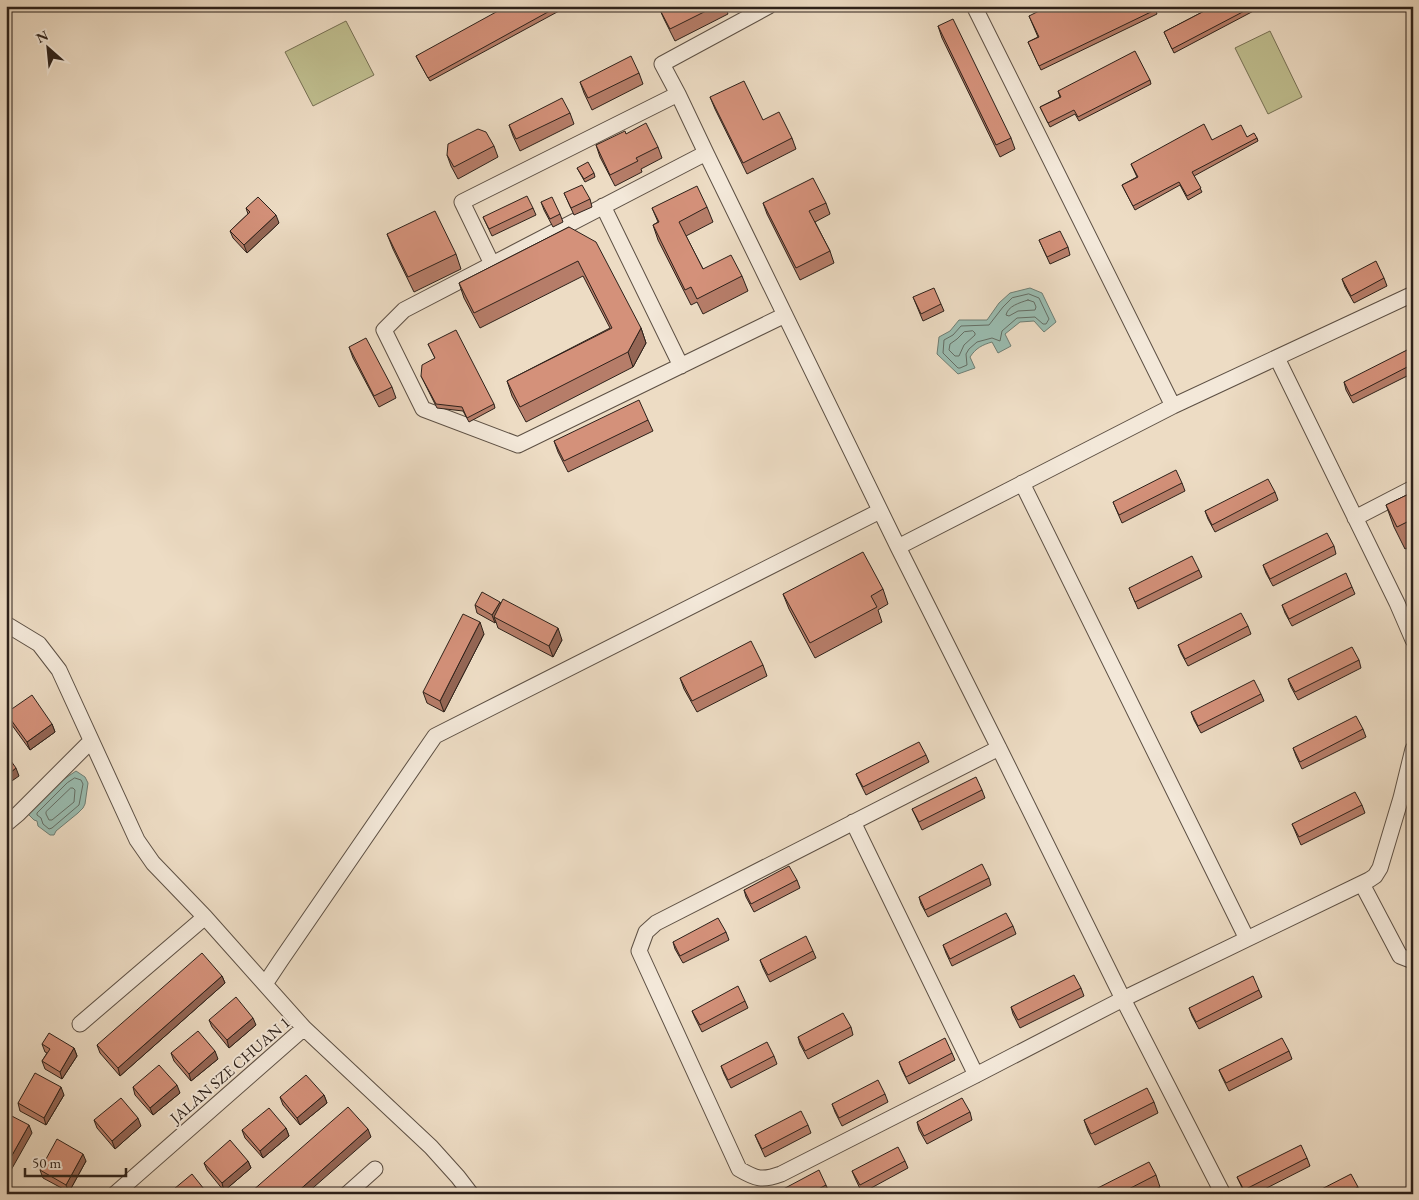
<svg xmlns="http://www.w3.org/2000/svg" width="1419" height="1200" font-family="'EB Garamond',serif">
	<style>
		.green { fill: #bfbe8f; stroke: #767054 }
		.water { fill: #9abcb0; stroke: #6e7e74 }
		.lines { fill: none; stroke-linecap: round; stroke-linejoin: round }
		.shore { stroke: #646e65; stroke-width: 1 }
		.minor-casing { stroke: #5d5044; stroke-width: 17 }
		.minor { stroke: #f3e8d9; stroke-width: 15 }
		.wall { fill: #b67d69; stroke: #2d211a }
		.shaded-wall { fill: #946655; stroke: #2d211a }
		.building { fill: #d4917a; stroke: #2d211a }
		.labels { text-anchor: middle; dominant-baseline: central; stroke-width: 4; stroke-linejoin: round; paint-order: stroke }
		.street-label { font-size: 16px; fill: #2d211a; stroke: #f3e8d9 }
	</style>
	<rect width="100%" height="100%" fill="#eddcc4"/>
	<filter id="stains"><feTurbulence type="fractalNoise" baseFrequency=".004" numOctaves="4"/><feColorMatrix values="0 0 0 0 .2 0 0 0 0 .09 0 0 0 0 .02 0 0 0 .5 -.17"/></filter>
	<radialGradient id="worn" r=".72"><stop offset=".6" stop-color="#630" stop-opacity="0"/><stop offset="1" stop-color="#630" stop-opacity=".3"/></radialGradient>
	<path class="green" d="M346 21 374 75 313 106 285 52Z
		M1270 31 1302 97 1268 114 1235 48Z"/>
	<path class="water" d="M1030 288 1042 293 1056 322 1044 332 1034 321 1020 322 1005 334 1011 346 998 353 992 342C982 345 976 348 970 357L975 368 958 374 937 354 939 337 950 331 959 320H987L999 303 1010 293Z
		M76 771 85 777 88 783 85 804 83 808 78 813 56 831 54 835H50L38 826 37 821 34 820 28 814 64 779Z"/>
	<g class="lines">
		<path class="shore" d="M1029 294 1039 298 1049 319 1046 324H1043L1035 317 1017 318 1002 331 1000 341 992 338 977 342 969 349 966 354 967 365 960 368H958L943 353 944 340 953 335 961 326 989 325 1003 307 1012 298Z
			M1028 300 1034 302 1036 307 1035 310 1018 311 1009 316 1006 315C1008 306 1019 303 1028 300Z
			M973 331 975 333V335L964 345 959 356H955L949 350 950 344 957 339 964 332Z
			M75 778 81 780 83 784 79 805 52 828 49 829 43 824 41 818 37 815V813L67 783Z
			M71 788H73L75 790 74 802 52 820H49L46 814V812Z"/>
		<g class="minor-casing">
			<path id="minor" d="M769 6 662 64 678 94 706 153 898 547 999 748 1123 999 1223 1194
				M974 6 1173 406
				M706 153 404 310 384 330 423 409 518 445 785 315
				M603 206 681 366
				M492 264 462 202 678 94
				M1277 358 1397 603 1413 640
				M1022 483 1247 939
				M1355 518 1413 488
				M898 547 1173 406 1413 294
				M6 624 39 644 59 670 137 840 153 863 205 917 304 1028
				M999 748 656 923 646 932 639 951 739 1169C756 1179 762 1181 781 1174L976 1075 1123 999 1369 880 1375 876 1380 868 1401 798 1413 749
				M853 822 976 1075
				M6 824 18 814 91 741
				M1362 884 1400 956 1413 961
				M265 984 281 960 435 736 880 511
				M80 1024 205 917
				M115 1194 304 1028 431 1147 458 1177 471 1194
				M347 1194 375 1169"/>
		</g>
		<use href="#minor" class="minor"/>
	</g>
	<path class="wall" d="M557 6 559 11 430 81 418 60 416 56Z
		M663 6H725L728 14 675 41 664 19 659 8Z
		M1154 6 1157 14 1041 70 1028 42 1038 37 1029 16Z
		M1214 6H1263L1174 53 1164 32Z
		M938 26 1011 138 1015 149 1000 157 942 38Z
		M639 73 643 84 592 110 584 93 580 82Z
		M1150 80 1151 84 1079 121 1075 114 1050 127 1040 107 1060 97 1058 91Z
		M710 97 763 120 792 138 796 149 747 174 715 109Z
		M570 113 574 124 520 151 513 136 509 125Z
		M626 134 658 147 662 158 641 169 642 172 615 186 600 157 596 145Z
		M1247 137 1257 138 1258 141 1194 176 1202 192 1188 200 1180 185 1135 210 1124 189 1122 185 1137 177 1131 164 1212 140Z
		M494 146 498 157 458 179 451 166 447 155Z
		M577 168 594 173 595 177 585 182Z
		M564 193 590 199 592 207 574 215Z
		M541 202 560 214 563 222 553 227 544 210Z
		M763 203H826L830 214 815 222 830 251 834 263 800 280 767 214Z
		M707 207 713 222 686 236 703 269 742 276 748 291 703 314 697 302 691 305 658 240 653 225 658 222 652 208Z
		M246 208 279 223 247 253 233 238 230 231 248 214Z
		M533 208 536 215 492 236 483 217Z
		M569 227 641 328 646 343 633 367 526 422 512 396 507 381 610 328 583 276 480 328 464 298 459 283Z
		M387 234 456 254 461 269 414 292 393 249Z
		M1039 240 1068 247 1070 255 1050 264Z
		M1384 278 1387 286 1354 303 1345 287 1342 279Z
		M913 297 941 304 944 311 923 321Z
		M428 344 494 404 495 408 469 422 463 411 437 408 421 376 435 358Z
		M349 347 392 387 396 398 379 407 353 358Z
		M1413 361V373L1353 403 1346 390 1344 382Z
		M648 420 653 431 568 472 558 452 554 441Z
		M1182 483 1185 491 1122 523 1113 502Z
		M1275 492 1278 500 1215 532 1208 519 1205 511Z
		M1413 492V545L1405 549 1394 527 1386 505Z
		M1334 546 1336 554 1273 586 1266 573 1263 565Z
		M1199 570 1202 577 1138 609 1129 588Z
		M1352 587 1355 594 1292 626 1285 613 1282 605Z
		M883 589 888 604 878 610 882 622 815 658 789 609 783 594Z
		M501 603 562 640 553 657 498 628 496 622 495 623 477 613 475 605Z
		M1248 626 1251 634 1188 666 1181 653 1178 645Z
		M484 634 444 712 427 703 423 692Z
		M1359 660 1361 668 1298 700 1291 687 1288 679Z
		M763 665 767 676 697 712 684 689 680 678Z
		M1261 694 1264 701 1201 733 1194 720 1191 712Z
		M6 713 52 724 55 732 30 750 9 721Z
		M1363 729 1366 737 1302 769 1296 756 1293 748Z
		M926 755 929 762 866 795 859 781 856 774Z
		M982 790 985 798 922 830 912 809Z
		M1362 805 1365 813 1301 845 1292 824Z
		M989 878 991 885 928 917 921 904 919 897Z
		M797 880 800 888 754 912 746 897 744 890Z
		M1013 926 1016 934 952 966 946 953 943 945Z
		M726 932 729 940 683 963 675 949 673 942Z
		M813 951 816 958 770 982 763 968 760 960Z
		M222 976 225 983 120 1076 100 1053 97 1045Z
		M1081 988 1084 996 1020 1028 1013 1014 1011 1007Z
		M1259 990 1262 997 1199 1029 1192 1016 1189 1008Z
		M745 1001 748 1008 702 1032 695 1018 692 1011Z
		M209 1020 256 1025 229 1048 212 1027Z
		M851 1027 853 1035 808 1059 800 1044 798 1037Z
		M42 1044 74 1048 77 1056 62 1079 45 1069 42 1061 47 1053 45 1052Z
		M1289 1051 1292 1059 1229 1091 1222 1077 1219 1070Z
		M171 1053 218 1059 191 1081 174 1061Z
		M952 1053 955 1060 909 1084 902 1070 899 1062Z
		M774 1056 777 1064 731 1088 724 1074 721 1066Z
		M133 1087 180 1093 153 1115 135 1095Z
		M885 1094 888 1102 842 1126 835 1112 832 1104Z
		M64 1095 46 1125 20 1111 18 1103Z
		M324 1095 327 1103 300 1125 283 1105 280 1097Z
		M1154 1102 1158 1113 1095 1145 1088 1131 1084 1120Z
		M970 1112 972 1120 927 1144 919 1130 917 1122Z
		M94 1120 141 1126 115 1149 97 1128Z
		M808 1125 811 1133 765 1157 758 1142 755 1135Z
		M286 1128 289 1136 263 1158 245 1138 242 1130Z
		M1307 1158 1310 1166 1255 1194H1245L1237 1177Z
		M86 1161 69 1192 43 1178 40 1170Z
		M248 1161 251 1168 224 1191 207 1170 204 1163Z
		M905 1161 908 1168 862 1193 855 1178 852 1171Z
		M1156 1175 1160 1187 1146 1194H1086Z
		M826 1185 829 1192 826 1194H774Z
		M1358 1187 1360 1194H1312Z"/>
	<path class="shaded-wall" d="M276 215 279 223 247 253 244 245Z
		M641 328 646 343 633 367 628 352Z
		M500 602 503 609 494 617 496 622 495 623 492 615Z
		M480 622 484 634 444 712 440 701Z
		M558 628 562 640 553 657 549 646Z
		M52 724 55 732 30 750 27 742Z
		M16 768 19 776 6 785V776Z
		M222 976 225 983 120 1076 118 1068Z
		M253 1018 256 1025 229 1048 227 1040Z
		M74 1048 77 1056 62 1079 60 1072Z
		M215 1051 218 1059 191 1081 189 1074Z
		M177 1085 180 1093 153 1115 150 1108Z
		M61 1087 64 1095 46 1125 44 1118Z
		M324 1095 327 1103 300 1125 297 1118Z
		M138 1118 141 1126 115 1149 112 1141Z
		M29 1125 32 1133 6 1179V1166Z
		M286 1128 289 1136 263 1158 260 1151Z
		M368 1129 371 1137 306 1194H295Z
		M83 1154 86 1161 69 1192 66 1185Z
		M248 1161 251 1168 224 1191 222 1183Z"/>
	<path class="building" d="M507 6H557V7L428 78 416 56Z
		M663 6H716L670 29 659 8Z
		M1049 6H1154L1155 10 1039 66 1028 42 1039 37 1029 16Z
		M1214 6H1254L1172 49 1164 32Z
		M953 19 1011 138 996 145 938 26Z
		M1135 51 1150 80 1078 117 1074 110 1048 123 1040 107 1061 97 1058 91Z
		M631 56 639 73 588 98 580 82Z
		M744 81 763 120 779 112 792 138 743 163 710 97Z
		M562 98 570 113 516 139 509 125Z
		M646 123 658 147 636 158 638 161 610 175 596 145 625 131 626 134Z
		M1204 124 1212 140 1241 125 1247 137 1254 133 1257 138 1192 172 1201 188 1187 196 1179 182 1133 206 1122 185 1138 177 1131 164Z
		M478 129 486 132 494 146 454 167 447 155 448 144Z
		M588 162 594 173 584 179 577 168Z
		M813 178 826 203 809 211 830 251 796 268 763 203Z
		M582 185 590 199 571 208 564 193Z
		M697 186 707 207 679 222 703 269 731 255 742 276 697 299 691 287 685 290 653 225 659 222 652 208Z
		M527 196 533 208 489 229 483 217Z
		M258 197 276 215 244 245 230 231 250 212 246 208Z
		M552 197 560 214 550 219 541 202Z
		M435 211 456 254 408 277 387 234Z
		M569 227 596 242 641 328 628 352 520 407 507 381 612 328 578 261 474 313 459 283Z
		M1060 231 1068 247 1047 257 1039 240Z
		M1376 261 1384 278 1351 296 1342 279Z
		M934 288 941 304 921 314 913 297Z
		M456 330 494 404 467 418 462 407 436 404 421 376 422 365 435 358 428 344Z
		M366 338 392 387 374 396 349 347Z
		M1407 350 1413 361V364L1351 396 1344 382Z
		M639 400 648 420 564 461 554 441Z
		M1176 470 1182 483 1119 515 1113 502Z
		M1268 479 1275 492 1212 525 1205 511Z
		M1413 492V519L1397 527 1386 505Z
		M1327 533 1334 546 1270 579 1263 565Z
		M1413 546V560L1407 549Z
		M863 552 883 589 871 596 877 607 810 643 783 594Z
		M1192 556 1199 570 1135 602 1129 588Z
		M1346 573 1352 587 1289 619 1282 605Z
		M482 592 500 602 492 615 475 605Z
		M503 599 558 628 549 646 494 617Z
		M1241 613 1248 626 1185 659 1178 645Z
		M463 614 480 622 440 701 423 692Z
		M751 641 763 665 692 701 680 678Z
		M1352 647 1359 660 1295 692 1288 679Z
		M1254 680 1261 694 1198 726 1191 712Z
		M32 695 52 724 27 742 6 713Z
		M1356 716 1363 729 1300 762 1293 748Z
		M919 742 926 755 863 787 856 774Z
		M6 754 16 768 6 776Z
		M976 777 982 790 919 822 912 809Z
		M1355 792 1362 805 1299 837 1292 824Z
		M982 864 989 878 925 910 919 897Z
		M789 866 797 880 751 904 744 890Z
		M1006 913 1013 926 950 959 943 945Z
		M718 918 726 932 680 956 673 942Z
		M806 936 813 951 768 975 760 960Z
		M202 953 222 976 118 1068 97 1045Z
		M1074 975 1081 988 1018 1020 1011 1007Z
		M1253 976 1259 990 1196 1022 1189 1008Z
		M738 986 745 1001 700 1025 692 1011Z
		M236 997 253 1018 227 1040 209 1020Z
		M843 1013 851 1027 805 1051 798 1037Z
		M198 1031 215 1051 189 1074 171 1053Z
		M49 1033 74 1048 60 1072 42 1061 50 1049 42 1044Z
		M945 1038 952 1053 906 1077 899 1062Z
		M1282 1038 1289 1051 1226 1083 1219 1070Z
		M767 1042 774 1056 728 1080 721 1066Z
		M159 1065 177 1085 150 1108 133 1087Z
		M35 1073 61 1087 44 1118 18 1103Z
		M306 1075 324 1095 297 1118 280 1097Z
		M878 1080 885 1094 839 1118 832 1104Z
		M1147 1088 1154 1102 1091 1134 1084 1120Z
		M121 1098 138 1118 112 1141 94 1120Z
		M962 1098 970 1112 924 1136 917 1122Z
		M348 1107 368 1129 295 1194H253L251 1192Z
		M269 1108 286 1128 260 1151 242 1130Z
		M801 1111 808 1125 762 1149 755 1135Z
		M6 1113 29 1125 6 1166Z
		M57 1139 83 1154 66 1185 40 1170Z
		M230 1140 248 1161 222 1183 204 1163Z
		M1301 1145 1307 1158 1244 1190 1237 1177Z
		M898 1147 905 1161 860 1185 852 1171Z
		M1149 1162 1156 1175 1119 1194H1086Z
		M819 1170 826 1185 809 1194H774Z
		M192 1174 208 1194H168Z
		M1351 1174 1358 1187 1345 1194H1312Z
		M30 1189 38 1194H27Z"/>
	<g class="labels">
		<g class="street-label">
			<text transform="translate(230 1070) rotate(-41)">JALAN SZE CHUAN 1</text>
		</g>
	</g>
	<rect width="1419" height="1200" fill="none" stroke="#eddcc4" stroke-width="25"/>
	<rect x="8" y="8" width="1404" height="1185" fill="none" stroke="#2d211a" stroke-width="2.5"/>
	<rect x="12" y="12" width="1394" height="1175" fill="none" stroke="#2d211a"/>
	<g transform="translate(48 48) rotate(333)" stroke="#f3e8d9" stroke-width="4" paint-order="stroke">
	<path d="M0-4L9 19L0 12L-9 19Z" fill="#2d211a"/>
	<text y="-8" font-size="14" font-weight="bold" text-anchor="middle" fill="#2d211a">N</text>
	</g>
	<path d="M25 1168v8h101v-8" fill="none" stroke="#2d211a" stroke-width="2.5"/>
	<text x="32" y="1168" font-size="15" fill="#2d211a" stroke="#f3e8d9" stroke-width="4" paint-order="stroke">50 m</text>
	<rect width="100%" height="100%" filter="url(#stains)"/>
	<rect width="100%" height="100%" fill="url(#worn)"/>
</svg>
